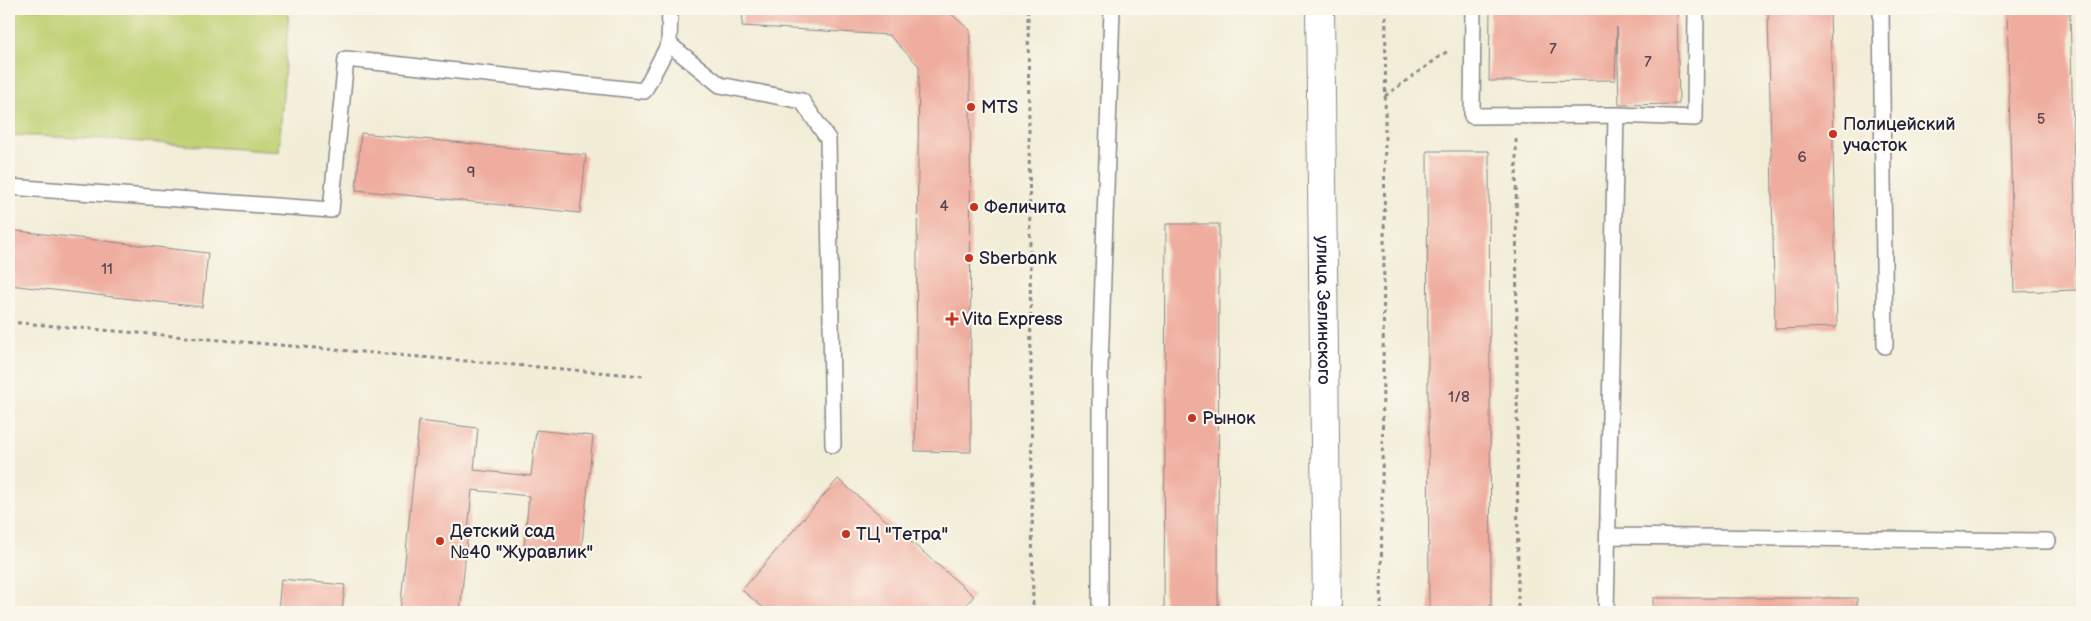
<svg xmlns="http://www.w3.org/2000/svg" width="2091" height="621" font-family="'Balsamiq Sans',sans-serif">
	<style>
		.green { fill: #bfd072; stroke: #707956 }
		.building { fill: #efad9f }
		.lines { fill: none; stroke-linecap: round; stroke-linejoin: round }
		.service-casing { stroke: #8a8889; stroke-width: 18 }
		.tertiary-casing { stroke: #8a8889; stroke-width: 30 }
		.path { stroke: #8a8889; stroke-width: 3; stroke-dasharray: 4 4; stroke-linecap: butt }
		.service { stroke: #fff; stroke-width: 15 }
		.tertiary { stroke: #fff; stroke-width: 28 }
		.poi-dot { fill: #c8321e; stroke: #fbf7ec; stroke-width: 2 }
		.labels { text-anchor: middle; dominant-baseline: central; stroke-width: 4.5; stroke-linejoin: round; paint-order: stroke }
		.number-label { font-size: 15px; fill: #554554 }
		.poi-label { font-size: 18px; fill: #22223b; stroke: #fbf7ec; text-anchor: start }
		.street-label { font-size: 18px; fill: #22223b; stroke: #fbf7ec }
	</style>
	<rect width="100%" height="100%" fill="#fbf7ec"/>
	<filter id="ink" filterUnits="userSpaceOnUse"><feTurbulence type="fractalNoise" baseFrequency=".02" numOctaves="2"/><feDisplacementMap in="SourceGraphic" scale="10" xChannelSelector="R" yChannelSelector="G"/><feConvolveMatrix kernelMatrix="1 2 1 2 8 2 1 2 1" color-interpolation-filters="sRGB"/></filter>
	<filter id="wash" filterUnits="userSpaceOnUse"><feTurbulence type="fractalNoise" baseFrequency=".0096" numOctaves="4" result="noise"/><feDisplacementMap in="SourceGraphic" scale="20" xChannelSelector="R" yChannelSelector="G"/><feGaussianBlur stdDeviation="1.12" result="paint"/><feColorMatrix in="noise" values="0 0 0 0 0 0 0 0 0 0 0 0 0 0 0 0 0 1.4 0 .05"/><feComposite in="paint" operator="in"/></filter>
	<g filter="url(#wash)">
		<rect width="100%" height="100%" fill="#f2edd7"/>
		<path class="green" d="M9 9H289L279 152 102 139 9 135Z"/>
		<g id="blocks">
			<path class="building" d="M743 9H945L970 30 971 452 915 451 919 66 889 35 742 26Z
				M1490 9H1677L1679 104 1619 105 1617 27 1615 80 1489 81Z
				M1768 9H1830L1837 327 1775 329Z
				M2007 9H2070L2077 290 2014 292Z
				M361 133 586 155 580 213 356 190Z
				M1427 151H1489L1491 612H1429Z
				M1166 224H1219L1218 612H1164Z
				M9 230 208 253 202 307 9 285Z
				M419 421 478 428 474 470 531 476 536 430 593 436 581 553 524 547 529 496 472 490 460 612H400Z
				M838 479 974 596 960 612H768L742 590Z
				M281 579 345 585 342 612H278Z
				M1653 598H1857V612H1653Z"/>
		</g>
	</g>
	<g filter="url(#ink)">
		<use href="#blocks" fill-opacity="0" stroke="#8a8889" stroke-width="1"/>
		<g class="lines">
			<g class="service-casing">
				<path id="service" d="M670 9 669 44 720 85 802 101 828 139 833 445
					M1473 9 1472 116 1616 115 1695 118 1696 9
					M1881 9 1885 346
					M9 187 331 210 346 59 644 91 669 44
					M1608 536 2048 541
					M1100 612V368L1112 9
					M1606 612 1616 115"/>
			</g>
			<g class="tertiary-casing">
				<g id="tertiary">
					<path id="s1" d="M1320 9 1327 612"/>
				</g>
			</g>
			<path class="path" d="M1028 9 1033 612
				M1385 96 1449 50
				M1516 139 1518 612
				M9 322 644 376
				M1381 612 1386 9"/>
			<use href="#service" class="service"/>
			<use href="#tertiary" class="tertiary"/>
		</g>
	</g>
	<g class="poi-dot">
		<circle cx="971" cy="107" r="5"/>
		<circle cx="1833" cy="134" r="5"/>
		<circle cx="974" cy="207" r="5"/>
		<circle cx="969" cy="258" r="5"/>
		<path d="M949.5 311.5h5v5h5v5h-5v5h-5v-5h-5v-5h5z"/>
		<circle cx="1192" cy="418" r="5"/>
		<circle cx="846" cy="534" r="5"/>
		<circle cx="440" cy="541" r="5"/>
	</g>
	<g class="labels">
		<g class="number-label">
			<text x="1553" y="49">7</text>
			<text x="1648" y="62">7</text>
			<text x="2041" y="119">5</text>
			<text x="1802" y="157">6</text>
			<text x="471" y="172">9</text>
			<text x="944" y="206">4</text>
			<text x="107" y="269">11</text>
			<text x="1459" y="397">1/8</text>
		</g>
		<g class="poi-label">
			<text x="981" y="107">MTS</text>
			<text x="1843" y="124">Полицейский<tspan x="1843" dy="21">участок</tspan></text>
			<text x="984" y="207">Феличита</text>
			<text x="979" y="258">Sberbank</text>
			<text x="962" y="319">Vita Express</text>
			<text x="1202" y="418">Рынок</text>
			<text x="450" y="531">Детский сад<tspan x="450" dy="21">№40 "Журавлик"</tspan></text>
			<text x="856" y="534">ТЦ "Тетра"</text>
		</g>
		<g class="street-label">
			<text stroke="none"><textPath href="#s1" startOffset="301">улица Зелинского</textPath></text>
		</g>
	</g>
	<rect width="2091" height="621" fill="none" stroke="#fbf7ec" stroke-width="30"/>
</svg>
